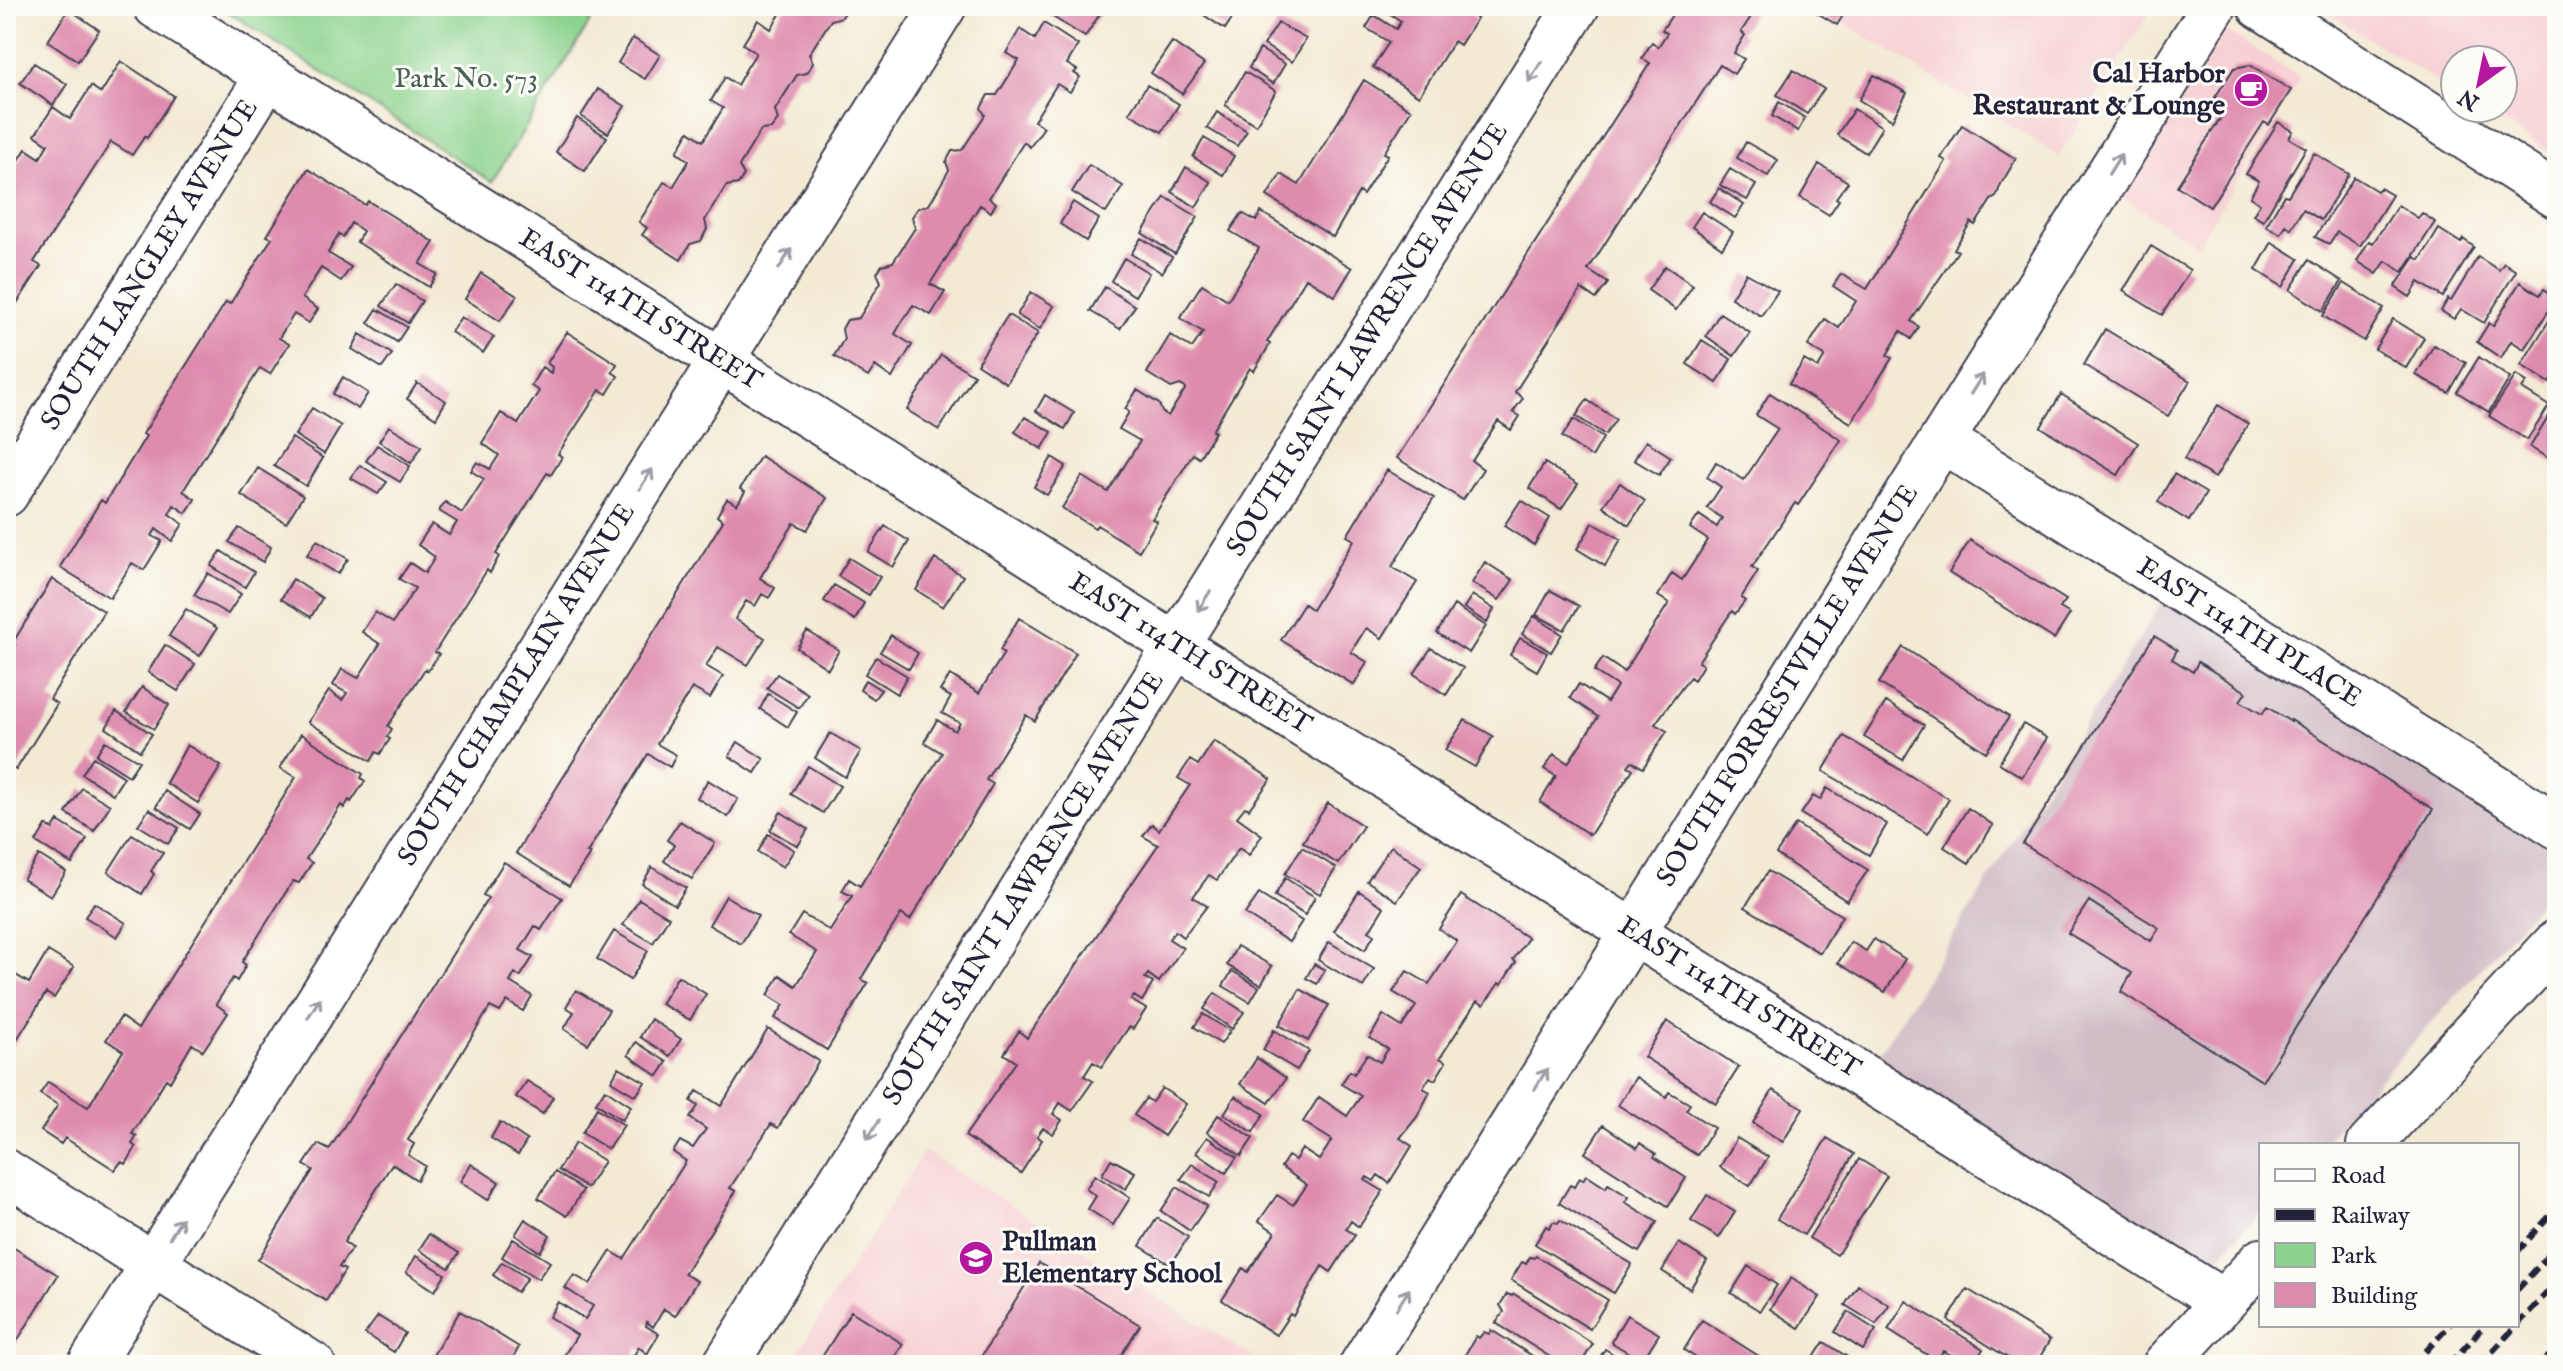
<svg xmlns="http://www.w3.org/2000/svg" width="2563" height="1371" font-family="'IM FELL English',serif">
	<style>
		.built { fill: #f7cfd3 }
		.industrial { fill: #d2bdc7 }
		.green { fill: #8cd38e; stroke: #577a64; stroke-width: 2 }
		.building { fill: #de8bae }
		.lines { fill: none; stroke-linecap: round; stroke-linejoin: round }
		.minor-casing { stroke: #414052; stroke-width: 48 }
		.minor { stroke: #fff; stroke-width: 44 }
		.rail { stroke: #22223b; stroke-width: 6; stroke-dasharray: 12 6; stroke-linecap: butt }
		.oneway { stroke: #9c9ca7 }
		.labels { text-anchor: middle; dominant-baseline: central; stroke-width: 6; stroke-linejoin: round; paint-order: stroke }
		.poi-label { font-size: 28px; font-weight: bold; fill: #22223b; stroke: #fdfcf7; text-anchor: end }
		.park-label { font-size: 28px; fill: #476058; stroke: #fdfcf7 }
		.street-label { font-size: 28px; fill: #22223b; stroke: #fdfcf7 }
	</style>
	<rect width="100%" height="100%" fill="#fdfcf7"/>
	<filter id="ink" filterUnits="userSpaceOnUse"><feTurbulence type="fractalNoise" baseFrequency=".0125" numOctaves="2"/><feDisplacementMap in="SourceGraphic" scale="16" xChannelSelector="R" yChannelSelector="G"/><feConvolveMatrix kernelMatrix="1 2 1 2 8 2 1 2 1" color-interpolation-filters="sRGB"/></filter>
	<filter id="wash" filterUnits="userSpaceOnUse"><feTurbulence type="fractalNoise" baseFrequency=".006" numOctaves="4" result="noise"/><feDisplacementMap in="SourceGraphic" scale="32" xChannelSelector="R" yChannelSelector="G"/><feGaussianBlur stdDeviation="1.8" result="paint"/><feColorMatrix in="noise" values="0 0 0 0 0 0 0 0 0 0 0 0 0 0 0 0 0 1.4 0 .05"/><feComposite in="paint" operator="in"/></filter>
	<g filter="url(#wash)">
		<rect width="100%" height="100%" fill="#f3ead4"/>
		<path class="built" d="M1817 6H2154L2059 156Z
			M2317 6H2557V157L2479 108H2503V60H2455V93Z
			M2226 31 2301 78 2197 245 2121 197Z
			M924 1151 1265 1365H790Z"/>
		<path class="industrial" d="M2169 591 2557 835V884L2321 1145H2261V1211L2195 1284 1866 1075Z"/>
		<path class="green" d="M219 6H600L492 182Z"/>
		<g id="blocks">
			<path class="building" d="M785 6 848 8 842 17 831 20 809 54 813 63 807 73 797 75 775 110 778 120 771 129 761 130 739 166 744 175 738 184 726 186 705 220 707 229 701 241 690 244 681 260 642 235 647 228 639 222 664 182 673 187 689 161 677 152 689 131 703 141 723 108 711 101 725 77 737 85 746 69 756 53 743 44 758 20 771 29Z
				M1053 6H1105L1085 37 1048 14Z
				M1194 6H1240L1225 29 1193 8Z
				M1378 6H1478L1472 15 1477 18 1460 45 1454 41 1419 96 1373 67 1389 42 1366 28 1374 15 1396 29 1401 21Z
				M1678 6H1758L1741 32 1745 35 1734 53 1744 59 1734 74 1720 65 1636 195 1588 270 1608 283 1596 299 1581 289 1515 392 1523 398 1513 412 1520 416 1511 430 1498 421 1472 461 1483 469 1463 500 1397 458 1650 63 1642 58 1652 42 1658 47 1667 33 1662 30Z
				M1806 6H1849L1837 25Z
				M69 9 99 30 78 61 48 41Z
				M1044 23 1078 45 1067 64 1077 70 1074 73 1080 77 1070 92 1057 84 1034 121 1044 127 1030 147 1024 142 989 198 996 203 991 212 980 205 940 268 930 284 945 292 931 315 913 305 902 322 895 334 912 345 892 378 875 366 868 377 834 356 844 339 842 329 847 320 859 318 881 282 877 273 882 265 893 262 915 228 912 217 918 208 929 205 949 170 946 162 952 151 962 150 985 115 981 108 988 95H997L1019 60 1006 53 1020 29 1035 39Z
				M1278 23 1306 39 1292 62 1264 45Z
				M633 38 660 55 645 79 618 63Z
				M1172 42 1204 64 1182 94 1151 73Z
				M1260 49 1285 64 1273 84 1249 68Z
				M121 61 174 96 147 138 145 136 132 155 111 142 34 262 41 266 6 320V201L14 189 6 184V181L26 149 40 158 48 144 35 135 53 107 70 119 91 86 101 93Z
				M34 63 67 84 53 105 20 83Z
				M2250 65 2291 90 2269 125 2264 122 2210 207 2177 186 2220 119 2207 110 2234 68Z
				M1793 70 1824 89 1807 114 1777 95Z
				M1245 72 1276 91 1256 125 1225 105Z
				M1874 75 1907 93 1892 120 1859 100Z
				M1364 80 1411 110 1384 153 1388 155 1363 195 1359 192 1333 237 1267 196 1281 174 1299 185Z
				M1147 85 1179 104 1162 132 1129 113Z
				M598 89 625 106 608 133 581 116Z
				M1779 102 1805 118 1798 131 1772 116Z
				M1854 109 1882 127 1866 153 1837 135Z
				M1217 112 1247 131 1237 146 1207 128Z
				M577 118 607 137 585 171 556 152Z
				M2278 122 2293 131 2289 138 2306 148 2263 221 2253 215 2260 204 2250 197 2259 181 2246 174Z
				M1962 125 2016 159 2001 184 1996 197 1991 200 1975 225 1971 222 1954 249 1958 251 1911 321 1919 327 1911 339 1901 331 1887 355 1892 358 1851 423 1789 384 1804 360 1818 368 1825 356 1808 346 1825 319 1839 328 1856 301 1833 286 1841 274 1867 289 1946 161 1941 158Z
				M1204 138 1234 156 1223 175 1193 157Z
				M1746 142 1778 160 1768 176 1737 158Z
				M2314 153 2349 174 2321 220 2303 209 2291 229 2286 225 2281 234 2266 226 2284 195 2288 196Z
				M1819 164 1848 182 1836 198 1839 200 1829 215 1800 197Z
				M1089 165 1123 186 1106 213 1072 192Z
				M1186 167 1211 182 1196 207 1172 192Z
				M308 169 365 205 368 201 434 242 420 264 437 274 429 287 357 242 363 231 351 223 343 237 339 234 328 253 351 267 341 281 321 268 302 298 318 309 309 323 294 314 279 338 289 344 270 374 260 368 183 491 195 499 186 513 174 505 169 514 183 524 172 541 156 529 152 536 162 541 144 570 132 563 110 598 60 567 101 500 105 503 146 436 143 434 226 302 230 304 272 238 267 236Z
				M1730 169 1756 185 1747 200 1720 185Z
				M2354 177 2377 191 2380 188 2392 195 2360 246 2337 232 2329 244 2315 237Z
				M1719 188 1744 205 1735 218 1710 202Z
				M1165 197 1198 217 1175 254 1142 233Z
				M1073 202 1099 219 1086 241 1060 224Z
				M2398 205 2418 218 2422 213 2435 222 2403 272 2386 261 2377 274 2357 261 2369 241 2373 243Z
				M1261 212 1352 268 1335 296 1306 278 1267 342 1270 344 1254 371 1250 368 1212 431 1215 432 1199 458 1193 454 1152 519 1157 521 1139 551 1097 525 1095 528 1062 508 1082 476 1108 492 1140 441 1119 429 1129 412 1125 409 1137 390 1159 404 1162 412 1168 416 1186 388 1180 385 1171 388 1147 373 1170 335 1192 348 1203 332 1180 318 1202 284 1228 300 1259 248 1230 231 1242 213 1256 221Z
				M1702 212 1733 232 1722 248 1692 227Z
				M2439 229 2461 243 2463 239 2474 247 2443 297 2419 282 2410 297 2395 287 2415 257 2420 260Z
				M1141 238 1172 257 1162 273 1131 254Z
				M2272 242 2299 259 2283 287 2256 270Z
				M2151 246 2190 270 2162 315 2123 291Z
				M2478 257 2499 270 2504 263 2516 271 2484 323 2461 309 2454 319 2441 311 2448 299 2451 301Z
				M1124 258 1149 273 1135 296 1111 281Z
				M2309 260 2342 281 2323 311 2290 290Z
				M1665 266 1693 285 1676 310 1648 290Z
				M481 273 517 296 500 321 465 299Z
				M1746 273 1778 291 1761 316 1731 298Z
				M2520 282 2540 295 2544 289 2557 298 2524 349 2511 341 2501 358 2477 342 2489 323 2493 326Z
				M2344 283 2384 308 2364 341 2323 316Z
				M396 284 422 301 408 323 381 306Z
				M1105 287 1135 306 1120 329 1090 311Z
				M1031 292 1054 306 1040 329 1017 315Z
				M2557 308V371L2550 383 2521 365Z
				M377 309 407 327 397 342 368 323Z
				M1720 313 1750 333 1734 356 1706 336Z
				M1008 315 1038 333 1006 383 977 364Z
				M461 317 494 337 483 353 451 332Z
				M2393 319 2424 338 2406 368 2375 349Z
				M2105 329 2190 381 2168 416 2084 365Z
				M567 332 617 364 612 372 618 376 607 394 600 390 558 454 562 457 551 475 547 473 496 554 499 556 490 573 487 570 443 639 435 652 439 654 428 671 425 669 388 726 392 729 387 737 390 739 380 754 376 752 371 761 308 722 329 691 342 700 347 693 333 685 342 669 358 678 380 644 362 632 375 612 393 623 415 588 399 579 410 563 425 573 435 557 418 545 432 524 449 535 457 522 439 511 445 502 462 513 484 479 471 471 477 462 490 469 499 455 482 443 501 413 518 424 539 391 531 386 542 367 551 373 552 367 547 363Z
				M360 334 392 354 382 368 352 349Z
				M1702 340 1731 359 1717 383 1687 364Z
				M2434 345 2466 363 2449 393 2416 375Z
				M941 355 974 375 939 430 907 410Z
				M2479 357 2510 378 2489 412 2457 392Z
				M2516 375 2527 382 2522 389 2549 406 2527 440 2489 416Z
				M343 377 368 393 358 409 333 394Z
				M417 383 446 401 436 418 407 399Z
				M1770 393 1841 440 1798 505 1795 503 1752 567 1758 571 1741 598 1745 601 1735 614 1732 611 1698 662 1703 665 1694 680 1690 677 1655 724 1667 731 1643 768 1632 761 1628 766 1633 769 1590 835 1540 802 1556 776 1544 769 1554 754 1568 763 1598 717 1570 698 1579 684 1607 702 1617 686 1594 671 1603 658 1624 672 1669 603 1658 596 1672 573 1682 580 1708 540 1690 528 1699 515 1717 527 1722 518 1707 508 1721 487 1707 477 1716 462 1744 480 1778 429 1756 415Z
				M2061 394 2138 443 2118 475 2041 427Z
				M1045 395 1074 413 1065 429 1036 411Z
				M1587 400 1616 419 1605 435 1576 416Z
				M2218 405 2248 424 2215 478 2184 459Z
				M312 408 341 426 324 454 295 435Z
				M2551 413 2557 417V464L2530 447Z
				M1025 417 1052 432 1042 449 1015 432Z
				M1574 419 1603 438 1592 457 1562 437Z
				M389 426 422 446 411 463 379 441Z
				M292 438 323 458 306 486 274 466Z
				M1646 441 1671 457 1659 475 1634 460Z
				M377 445 410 466 400 482 366 461Z
				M761 456 827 498 807 530 794 523 760 578 775 588 769 598 762 594 755 606 746 601 735 619 765 638 748 665 718 647 706 666 723 676 710 698 692 688 657 744 676 755 670 767 648 754 587 853 590 854 569 886 516 853 723 521 717 516 722 507 727 499 737 505 745 492 740 489Z
				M1052 457 1066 466 1047 495 1034 487Z
				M1545 463 1578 484 1561 509 1529 488Z
				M360 465 387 482 378 494 351 478Z
				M258 468 303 496 286 523 241 495Z
				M1387 470 1434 498 1392 567 1417 582 1382 638 1366 628 1351 652 1367 662 1354 685 1281 640 1304 604 1312 610 1354 540 1347 536Z
				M2174 474 2206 493 2189 521 2158 502Z
				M1620 483 1645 501 1629 525 1603 506Z
				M1521 500 1550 518 1534 545 1504 526Z
				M1593 523 1621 539 1605 566 1577 549Z
				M885 526 909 541 893 567 868 552Z
				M239 528 271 547 263 562 229 542Z
				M317 540 348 559 338 574 307 555Z
				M1970 540 2066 600 2060 608 2070 614 2054 639 1949 573Z
				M221 551 254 572 245 587 211 566Z
				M849 558 880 577 869 595 838 576Z
				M935 559 963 576 943 607 916 590Z
				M1485 562 1513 580 1499 600 1472 583Z
				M208 573 241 594 228 614 194 595Z
				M52 579 104 611 50 699 57 704 16 770 6 763V660L15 645 12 644Z
				M293 579 322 598 311 617 281 599Z
				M834 585 864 603 855 620 824 601Z
				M1550 590 1579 606 1564 630 1536 615Z
				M1472 595 1494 609 1487 623 1464 608Z
				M1454 605 1486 626 1469 653 1437 633Z
				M186 609 217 628 200 656 169 636Z
				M1534 616 1562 634 1551 652 1522 634Z
				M1019 618 1076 653 1035 721 1026 715 986 780 993 784 910 920 901 914 887 936 861 979 868 983 827 1050 775 1018 784 1005 768 995 780 975 796 986 817 952 789 935 802 914 830 931 852 896 842 891 849 879 860 886 942 753 924 742 937 720 955 731 960 723 942 713 951 697 940 691 950 675 979 693 1004 653 1000 650Z
				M807 631 839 650 828 669 797 648Z
				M891 635 918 653 909 669 880 652Z
				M2154 636 2177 650 2172 659 2193 672 2198 662 2246 692 2240 701 2262 714 2267 707 2291 722V720L2433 809 2262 1081 2121 992 2132 973 2068 933 2089 901 2151 941 2159 928 2023 844Z
				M1520 638 1547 653 1537 671 1510 655Z
				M165 645 195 664 178 691 148 672Z
				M1903 647 2009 717 1986 752 1879 683Z
				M1431 648 1463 668 1446 695 1414 674Z
				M876 657 907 676 897 694 865 674Z
				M777 674 808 694 799 708 767 688Z
				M865 680 881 690 874 699 860 690Z
				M142 687 169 705 154 729 126 712Z
				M768 694 797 712 788 727 760 709Z
				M1886 702 1924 725 1903 760 1864 737Z
				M116 711 152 734 140 751 106 728Z
				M1465 720 1493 736 1475 767 1445 750Z
				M2023 724 2047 738 2022 777 1999 763Z
				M830 733 861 751 845 777 815 758Z
				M301 734 363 774 361 778 365 781 351 802 349 800 344 808 341 805 306 859 312 863 304 875 299 883 293 881 242 962 246 965 237 981 233 978 216 1004 228 1013 203 1051 192 1044 170 1082 166 1079 132 1134 137 1136 132 1144 136 1147 126 1164 121 1162 115 1170 65 1138 61 1144 41 1131 58 1105 40 1094 48 1082 88 1107 123 1051 106 1040 121 1017 138 1029 296 777 280 768Z
				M1844 736 1949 799 1928 834 1823 771Z
				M105 741 139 761 129 776 96 755Z
				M1214 741 1271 779 1249 809 1245 807 1237 817 1262 835 1249 855 1239 848 1217 880 1209 875 1193 897 1207 906 1183 937 1175 931 1169 939 1183 948 1159 982 1148 974 1145 978 1153 983 1142 1001 1134 996 1131 1000 1146 1009 1133 1029 1129 1027 1102 1067 1093 1062 1084 1076 1093 1081 1072 1111 1060 1103 1053 1114 1062 1120 1053 1134 1043 1128 1037 1136 1042 1140 1021 1173 965 1136 1016 1062 1004 1054 1019 1031 1027 1038 1158 845 1143 836 1152 824 1159 830 1190 785 1178 778 1190 760 1198 765Z
				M738 742 764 759 755 773 729 756Z
				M187 745 221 766 198 803 166 783Z
				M93 757 124 777 113 794 82 774Z
				M808 766 840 786 823 813 791 794Z
				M708 780 738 799 728 817 697 798Z
				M82 788 110 805 94 831 66 813Z
				M1827 788 1887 824 1869 855 1801 814 1813 796 1820 800Z
				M165 791 200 814 190 829 156 807Z
				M1328 803 1363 826 1338 864 1303 842Z
				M1968 808 1993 825 1969 863 1944 847Z
				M149 809 179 828 168 844 138 825Z
				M781 812 808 829 798 846 770 830Z
				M58 821 87 839 72 864 36 842 46 825 53 829Z
				M680 821 715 843 692 879 664 861 674 845 667 840Z
				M1796 824 1868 870 1847 901 1776 854Z
				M132 834 163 853 151 871 154 874 142 894 108 872Z
				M768 834 794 850 783 867 758 852Z
				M1391 846 1421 867 1397 901 1367 881Z
				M1302 847 1336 868 1320 894 1285 874Z
				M39 855 66 872 51 896 23 879Z
				M504 862 562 898 541 930 535 926 520 950 533 957 520 977 515 973 510 982 532 996 523 1011 507 1001 500 1012 490 1007 408 1140 414 1144 408 1155 425 1166 417 1180 392 1164 344 1242 352 1248 339 1267 345 1270 326 1301 258 1260 313 1170 304 1165 318 1144 329 1150 488 898 483 895Z
				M652 867 686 888 675 905 642 884Z
				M1768 871 1842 916 1820 953 1745 907Z
				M1285 878 1315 897 1305 915 1275 896Z
				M1359 891 1384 907 1369 931 1374 935 1365 950 1334 931Z
				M1259 894 1302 921 1289 942 1245 914Z
				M1461 895 1528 938 1513 960 1516 962 1501 985 1499 983 1484 1005 1477 1001 1440 1058 1446 1062 1435 1080 1430 1077 1423 1088 1430 1092 1417 1117 1400 1138 1412 1146 1389 1183 1378 1175 1374 1181 1367 1177 1365 1180 1383 1191 1359 1227 1351 1221 1346 1229 1355 1235 1331 1272 1322 1266 1293 1316 1290 1314 1276 1335 1222 1300 1243 1268 1248 1272 1275 1232 1259 1221 1277 1195 1293 1205 1307 1185 1281 1167 1288 1156 1295 1160 1302 1149 1319 1160 1332 1140 1303 1122 1319 1097 1347 1116 1361 1096 1341 1084 1350 1071 1354 1074 1367 1054 1380 1062 1388 1049 1370 1038 1383 1015 1402 1027 1416 1006 1393 992 1407 971 1429 984 1457 941 1439 929Z
				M726 896 758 916 741 944 709 925Z
				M639 899 669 917 653 943 623 925Z
				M94 903 126 923 117 937 85 917Z
				M614 931 648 951 630 980 597 959Z
				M1874 939 1905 959 1885 992 1838 963 1851 942 1866 951Z
				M1329 942 1374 969 1363 987 1318 960Z
				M1237 946 1272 966 1261 985 1227 965Z
				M48 951 74 967 54 998 46 993 6 1057V969L29 983Z
				M1314 964 1325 970 1317 984 1306 978Z
				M1232 971 1259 987 1250 1002 1223 986Z
				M678 976 706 994 690 1020 661 1004Z
				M1300 989 1329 1005 1308 1041 1279 1025Z
				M576 990 609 1010 588 1044 564 1029 574 1012 566 1007Z
				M1215 993 1244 1012 1232 1029 1204 1009Z
				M1203 1014 1230 1031 1221 1044 1194 1027Z
				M651 1019 681 1039 670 1056 640 1037Z
				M1667 1021 1739 1067 1716 1103 1644 1057Z
				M768 1029 819 1061 778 1128 771 1124 730 1188 736 1191 684 1274 697 1281 675 1316 664 1309 653 1327 647 1322 646 1326 659 1334 647 1354 639 1347 634 1355 643 1360 640 1365H558L577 1335 549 1317 558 1302 585 1319 593 1306 565 1288 574 1275 590 1284 611 1251 624 1259 686 1161 673 1152 680 1141 693 1148 706 1129 690 1118 698 1106 691 1101 697 1091 721 1106Z
				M1274 1030 1309 1051 1297 1070 1263 1050Z
				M636 1042 667 1062 658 1076 628 1055Z
				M1257 1058 1286 1078 1269 1103 1240 1084Z
				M619 1067 645 1082 636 1096 611 1081Z
				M1636 1077 1666 1097 1669 1092 1690 1104 1686 1110 1714 1128 1697 1155 1618 1105Z
				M527 1081 553 1097 543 1114 516 1097Z
				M1162 1088 1186 1104 1164 1136 1134 1115 1146 1098 1152 1102Z
				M605 1089 631 1106 622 1120 596 1103Z
				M1773 1090 1803 1108 1783 1142 1753 1123Z
				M1235 1096 1264 1114 1253 1132 1224 1114Z
				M597 1108 624 1125 608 1149 582 1133Z
				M1218 1115 1253 1138 1241 1156 1207 1132Z
				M500 1122 527 1140 518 1155 491 1138Z
				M1603 1125 1637 1148 1640 1143 1656 1154 1654 1157 1686 1178 1668 1206 1585 1153Z
				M1207 1137 1237 1157 1226 1173 1196 1153Z
				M1737 1138 1768 1157 1750 1186 1720 1167Z
				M1827 1138 1854 1154 1804 1235 1777 1219Z
				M575 1143 604 1161 587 1188 558 1170Z
				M1111 1159 1135 1172 1126 1189 1102 1175Z
				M1859 1159 1887 1176 1837 1255 1809 1238Z
				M471 1164 499 1182 488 1200 460 1182Z
				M1192 1164 1219 1182 1209 1197 1181 1179Z
				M555 1172 583 1190 567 1216 538 1198Z
				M1095 1175 1130 1198 1113 1225 1088 1209 1096 1196 1086 1189Z
				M1586 1175 1606 1188 1608 1184 1629 1197 1625 1202 1657 1222 1639 1252 1559 1203 1570 1185 1574 1187 1580 1178 1583 1180Z
				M1177 1187 1207 1206 1190 1231 1161 1211Z
				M1707 1195 1735 1212 1719 1238 1691 1221Z
				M1157 1218 1188 1237 1171 1265 1140 1246Z
				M525 1219 550 1235 540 1252 515 1235Z
				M1560 1220 1632 1264 1614 1293 1535 1244 1546 1226 1549 1228 1553 1222 1558 1223Z
				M429 1234 459 1253 449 1268 419 1250Z
				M513 1239 550 1262 538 1279 502 1257Z
				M6 1243 58 1275 11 1351 6 1348Z
				M1679 1243 1707 1261 1690 1289 1662 1271Z
				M416 1256 445 1274 435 1291 406 1272Z
				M1536 1256 1608 1300 1590 1329 1511 1280 1522 1262 1526 1264 1530 1257 1534 1258Z
				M502 1262 527 1278 517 1292 493 1275Z
				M1039 1263 1140 1325 1115 1365H976Z
				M1748 1266 1777 1285 1760 1311 1731 1293Z
				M1791 1278 1820 1297 1799 1328 1770 1309Z
				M1858 1285 1889 1305 1876 1324 1845 1305Z
				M1967 1289 2050 1340 2035 1365H2019L1948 1320Z
				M1507 1294 1512 1296 1514 1294 1593 1344 1580 1365H1563L1496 1323 1504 1312 1500 1305Z
				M1906 1301 1983 1349 1973 1365H1945L1951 1355 1943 1351 1937 1361 1888 1330Z
				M460 1311 519 1347 509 1365H427Z
				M851 1311 903 1344 895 1357 908 1365H817Z
				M1848 1312 1876 1330 1863 1350 1835 1332Z
				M1627 1315 1659 1334 1642 1361 1611 1342Z
				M378 1316 405 1333 394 1352 365 1334Z
				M1702 1320 1773 1365H1707L1684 1350Z
				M1491 1330 1547 1365H1482L1465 1355 1476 1336 1479 1338 1484 1332 1489 1334Z
				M1824 1342 1860 1365H1809Z
				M1605 1349 1631 1365H1595Z"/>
		</g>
	</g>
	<g filter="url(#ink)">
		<use href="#blocks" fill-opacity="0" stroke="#414052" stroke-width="2"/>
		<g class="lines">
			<g class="minor-casing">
				<path id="minor" d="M156 6 2223 1302
					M2260 6 2557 196
					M1942 440 2557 826
					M6 494 268 76
					M2369 1145 2557 942
					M6 1172 313 1365
					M90 1365 944 6
					M725 1365 1577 6
					M1362 1365 2214 6
					M2165 1365 2261 1261"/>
			</g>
			<use href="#minor" class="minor"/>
			<path class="rail" d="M6 8 8 6
				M2517 1252 2557 1208
				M2517 1290 2557 1246
				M2413 1365 2450 1325
				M2449 1365 2485 1325
				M2480 1365 2557 1282
				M2541 1365 2557 1347"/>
		</g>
		<defs><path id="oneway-shaft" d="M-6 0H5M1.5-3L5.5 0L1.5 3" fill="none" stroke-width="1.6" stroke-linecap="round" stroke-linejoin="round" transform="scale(2)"/></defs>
		<g class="oneway">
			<use href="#oneway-shaft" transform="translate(1535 72) rotate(122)"/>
			<use href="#oneway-shaft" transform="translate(2115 164) rotate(-58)"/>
			<use href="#oneway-shaft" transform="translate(785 259) rotate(-58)"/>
			<use href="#oneway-shaft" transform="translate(1977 384) rotate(-58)"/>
			<use href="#oneway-shaft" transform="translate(646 479) rotate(-58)"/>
			<use href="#oneway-shaft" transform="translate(1204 601) rotate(122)"/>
			<use href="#oneway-shaft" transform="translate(314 1008) rotate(-58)"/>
			<use href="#oneway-shaft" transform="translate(1541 1079) rotate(-58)"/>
			<use href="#oneway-shaft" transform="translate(873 1130) rotate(122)"/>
			<use href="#oneway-shaft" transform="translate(176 1228) rotate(-58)"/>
			<use href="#oneway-shaft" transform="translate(1403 1299) rotate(-58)"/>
		</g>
	</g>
	<defs>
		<g id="cafe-disc" transform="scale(1.8)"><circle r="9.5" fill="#b5179e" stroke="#fdfcf7"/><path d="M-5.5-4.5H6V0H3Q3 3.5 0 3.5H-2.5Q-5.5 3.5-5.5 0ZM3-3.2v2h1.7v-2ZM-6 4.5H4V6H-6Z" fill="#fff"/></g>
		<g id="school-disc" transform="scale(1.8)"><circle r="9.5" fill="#b5179e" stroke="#fdfcf7"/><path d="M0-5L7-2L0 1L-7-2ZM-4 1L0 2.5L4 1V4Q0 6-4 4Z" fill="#fff"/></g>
	</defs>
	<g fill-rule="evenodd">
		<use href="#cafe-disc" x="2251" y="90"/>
		<use href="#school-disc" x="976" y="1258"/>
	</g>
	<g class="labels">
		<g class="poi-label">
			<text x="2225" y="74">Cal Harbor<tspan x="2225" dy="32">Restaurant &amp; Lounge</tspan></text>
			<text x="1002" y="1242" text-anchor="start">Pullman<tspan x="1002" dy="32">Elementary School</tspan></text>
		</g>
		<g class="park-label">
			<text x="466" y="79">Park No. 573</text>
		</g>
		<g class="street-label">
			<text transform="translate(150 265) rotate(-58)">SOUTH LANGLEY AVENUE</text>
			<text transform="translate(640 310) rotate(32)">EAST 114TH STREET</text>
			<text transform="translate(1368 340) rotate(-58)">SOUTH SAINT LAWRENCE AVENUE</text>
			<text transform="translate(2249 633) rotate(32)">EAST 114TH PLACE</text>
			<text transform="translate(1190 654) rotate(32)">EAST 114TH STREET</text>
			<text transform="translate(517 685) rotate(-58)">SOUTH CHAMPLAIN AVENUE</text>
			<text transform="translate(1788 686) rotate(-58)">SOUTH FORRESTVILLE AVENUE</text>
			<text transform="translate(1024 889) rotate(-58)">SOUTH SAINT LAWRENCE AVENUE</text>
			<text transform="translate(1739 998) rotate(32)">EAST 114TH STREET</text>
		</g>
	</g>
	<rect width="2563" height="1371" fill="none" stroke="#fdfcf7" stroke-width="32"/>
	<rect x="2259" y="1143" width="260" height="184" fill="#fdfcf7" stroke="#a5a5ac" stroke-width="2"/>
	<rect x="2275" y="1169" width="40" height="12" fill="#ffffff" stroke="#a5a5ac" stroke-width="2"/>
	<text x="2331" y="1183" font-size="24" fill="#22223b">Road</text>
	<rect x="2275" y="1209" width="40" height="12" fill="#22223b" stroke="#a5a5ac" stroke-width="2"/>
	<text x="2331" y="1223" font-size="24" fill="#22223b">Railway</text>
	<rect x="2275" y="1243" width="40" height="24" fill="#8cd38e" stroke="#a5a5ac" stroke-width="2"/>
	<text x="2331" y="1263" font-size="24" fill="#22223b">Park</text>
	<rect x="2275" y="1283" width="40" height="24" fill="#de8bae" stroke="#a5a5ac" stroke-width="2"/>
	<text x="2331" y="1303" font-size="24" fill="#22223b">Building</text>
	<g transform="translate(2479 84) rotate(213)"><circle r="38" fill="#fdfcf7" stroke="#a5a5ac" stroke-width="2"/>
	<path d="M0-6L14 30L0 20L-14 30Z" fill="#b5179e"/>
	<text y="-12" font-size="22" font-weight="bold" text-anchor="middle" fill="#22223b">N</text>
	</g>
</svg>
